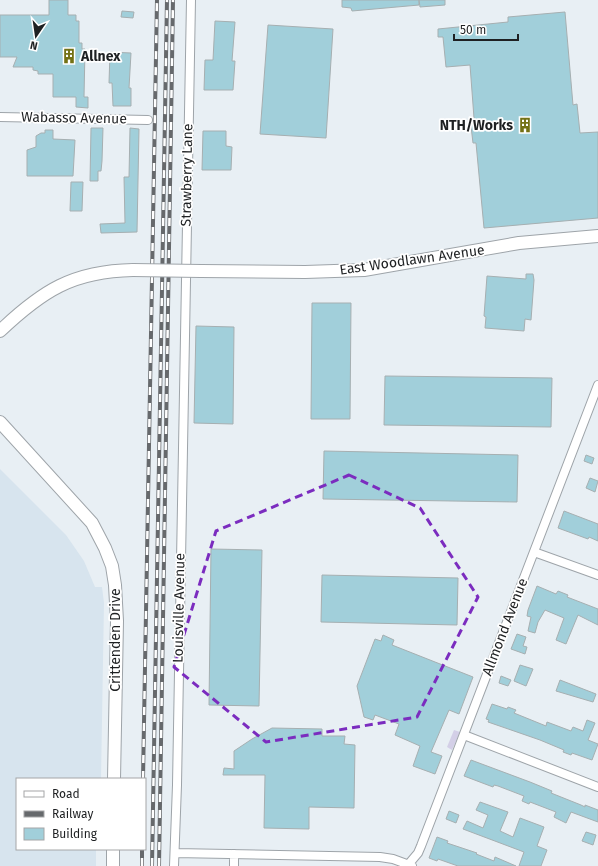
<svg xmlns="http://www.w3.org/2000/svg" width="598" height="866" font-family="'Fira Sans',sans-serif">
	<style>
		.built { fill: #d7e4ee }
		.green { fill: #d3cfe7 }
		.building { fill: #a1cfda; stroke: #a6afb1 }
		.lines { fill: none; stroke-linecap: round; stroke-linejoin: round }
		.minor-casing { stroke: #9ea4a9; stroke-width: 10 }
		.secondary-casing { stroke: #9ea4a9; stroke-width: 14 }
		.minor { stroke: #fff; stroke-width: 8 }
		.secondary { stroke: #fff; stroke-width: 12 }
		.rail-casing { stroke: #66696c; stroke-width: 4 }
		.rail { stroke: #fff; stroke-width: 2.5; stroke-dasharray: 8; stroke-linecap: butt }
		.secondary-bridge-casing { stroke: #9ea4a9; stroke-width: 14; stroke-linecap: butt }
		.secondary-bridge { stroke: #fff; stroke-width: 12 }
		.marked { fill: none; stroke: #7b2cbf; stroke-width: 3; stroke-dasharray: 8 5; stroke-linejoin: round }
		.labels { text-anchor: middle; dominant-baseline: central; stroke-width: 3.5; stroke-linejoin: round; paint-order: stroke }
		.poi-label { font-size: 14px; font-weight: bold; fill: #1e2022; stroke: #fff; text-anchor: start }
		.street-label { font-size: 14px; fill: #1e2022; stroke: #fff }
	</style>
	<rect width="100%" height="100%" fill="#e8eff4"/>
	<path class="built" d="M0 469 66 535 84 561 95 587H102L104 603 101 779H17V849H96V866H0Z"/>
	<path class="green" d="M454 730 460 732 452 750 447 747Z"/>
	<path class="building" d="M49 0H68V15H76V21H79V43H82V49H85L84 97H88V108L76 107V97H53V74H38V71L33 70V67H13L17 57H0V15H49Z
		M342 0H419V5L352 11 351 8 342 7Z
		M419 0H445V5L420 7Z
		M122 11 134 12 133 18 121 17Z
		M565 12 573 105 577 104 580 133 598 132V218L484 228 476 143H473L470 118H474L470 65 446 67 443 37H438V29L508 22V17Z
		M215 21 235 22 232 61H235L233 90H204L205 60H213Z
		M268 25 333 29 326 138 260 134Z
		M110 52 131 53 129 88H131V106H113L112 83H109Z
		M91 128H103L102 161 101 171H98V181H90Z
		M130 128 139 129 137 232 101 233 100 224 125 223 124 177H129Z
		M45 130H53V139L75 140 73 176H27V150L36 147V136L41 133H45Z
		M203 131H226V146L232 147 231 170H202Z
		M71 182H83L82 211H70Z
		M526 274H533L534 280 531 320 525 319 524 331 485 328 486 317 484 316 487 276 526 279Z
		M312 303H351L350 419H311Z
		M196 326 234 327 233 424 194 423Z
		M385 376 552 378 551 427 384 425Z
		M324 451 518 455 517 502 323 499Z
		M586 455 594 458 592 464 584 461Z
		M590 478 598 481 595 492 586 488Z
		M564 511 598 524V541L589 537 588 539 558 528Z
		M211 549 262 550 259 706 209 705Z
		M322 575 458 578 457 625 321 622Z
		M537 586 556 594 558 591 568 595 567 597 598 609V625L578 615 566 644 556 640 564 618 545 610 538 622 535 633 528 631 531 617 527 616 528 610Z
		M517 634 526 637 523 646 527 647 525 654 511 649Z
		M383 635 394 640 392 645 473 677 459 714 449 710 431 752 442 756 435 774 413 766 420 746 395 735 399 724 375 715 373 720 364 717 357 686 375 639 381 641Z
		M520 665 533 669 526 686 514 681Z
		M501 676 511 680 508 686 499 683Z
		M560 680 596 694 593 702 556 691Z
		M492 704 507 709 508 707 516 710 514 713 546 726 547 722 571 731 573 727 583 731 587 720 595 723 588 740 598 744 592 760 572 753 571 755 563 752 564 750 540 740 488 722 489 720 486 719Z
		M272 728 322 729V736H345L344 744 355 745 354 808 309 807V829L264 828 265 775H223L224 768 234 769V751L252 739Z
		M471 760 530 782 552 791 551 793 581 805 585 807V805L598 810V822L571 812 566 823 554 817 556 812 530 802 529 804 522 801 524 796 498 786 494 785 493 787 464 776Z
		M480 802 508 812 500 831 513 837 520 818 544 827 537 846 547 850 541 866H519L524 852 463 829 467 821 483 828 488 815 476 810Z
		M449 811 459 815 456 823 446 819Z
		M586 832 596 835 593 845 582 841Z
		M437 837 448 841 447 843 477 853 476 854 494 861 495 857 516 866H458L438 859 437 861 429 858Z"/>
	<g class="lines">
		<g class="minor-casing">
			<path id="minor" d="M0 117 148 120
				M534 552 598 575
				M464 735 598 787
				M175 853 380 857 393 859 412 866
				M234 854V866
				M174 866 177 785 191 0
				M407 866 418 853 421 846 598 385"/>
		</g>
		<g class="secondary-casing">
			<path id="secondary" d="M201 271 305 272 364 270 519 243 598 236
				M0 331C42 291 73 271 133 270
				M0 422 92 523 105 548 112 566 115 585 117 621 114 779
				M113 866V849"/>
		</g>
		<use href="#minor" class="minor"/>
		<use href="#secondary" class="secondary"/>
		<g class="rail-casing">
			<path id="rail" d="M143 779 157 0
				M142 866V849
				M152 866 167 0
				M159 866 173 0"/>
		</g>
		<use href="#rail" class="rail"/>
		<g class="secondary-bridge-casing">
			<path id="secondary-bridge" d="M133 270 201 271"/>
		</g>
		<use href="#secondary-bridge" class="secondary-bridge"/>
	</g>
	<path class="marked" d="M349 475 420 508 478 597 417 717 266 742 174 667 216 531Z"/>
	<defs>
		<g id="building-bare" transform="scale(1.2)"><path d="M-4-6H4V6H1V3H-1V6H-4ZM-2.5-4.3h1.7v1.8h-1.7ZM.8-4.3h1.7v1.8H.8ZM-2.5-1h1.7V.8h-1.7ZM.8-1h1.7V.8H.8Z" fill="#737115" stroke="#fff" stroke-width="2.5" paint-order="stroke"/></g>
	</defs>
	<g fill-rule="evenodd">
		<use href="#building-bare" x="69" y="56"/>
		<use href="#building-bare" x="525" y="125"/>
	</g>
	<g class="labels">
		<g class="poi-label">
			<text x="81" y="56">Allnex</text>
			<text x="513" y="125" text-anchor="end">NTH/Works</text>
		</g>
		<g class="street-label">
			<text transform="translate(74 118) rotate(1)">Wabasso Avenue</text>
			<text transform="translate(187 175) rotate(-89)">Strawberry Lane</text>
			<text transform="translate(412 260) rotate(-8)">East Woodlawn Avenue</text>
			<text transform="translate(179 608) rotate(-89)">Louisville Avenue</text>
			<text transform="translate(505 627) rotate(-69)">Allmond Avenue</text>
			<text transform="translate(115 640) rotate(-90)">Crittenden Drive</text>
		</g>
	</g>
	<rect x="16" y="778" width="130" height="72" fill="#ffffff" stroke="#a5a6a7"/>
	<rect x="24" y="791" width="20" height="6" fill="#ffffff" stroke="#a5a6a7"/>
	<text x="52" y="798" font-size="12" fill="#1e2022">Road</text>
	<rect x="24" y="811" width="20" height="6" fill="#66696c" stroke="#a5a6a7"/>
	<text x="52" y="818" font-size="12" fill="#1e2022">Railway</text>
	<rect x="24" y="828" width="20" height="12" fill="#a1cfda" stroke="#a5a6a7"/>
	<text x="52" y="838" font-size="12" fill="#1e2022">Building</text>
	<g transform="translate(36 36) rotate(193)" stroke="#ffffff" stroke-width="3" paint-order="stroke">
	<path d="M0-3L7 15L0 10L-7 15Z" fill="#1e2022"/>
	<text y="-6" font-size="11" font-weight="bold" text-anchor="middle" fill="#1e2022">N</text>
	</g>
	<path d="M454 34v6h64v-6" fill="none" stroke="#1e2022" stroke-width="2"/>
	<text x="460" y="34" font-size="12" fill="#1e2022" stroke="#ffffff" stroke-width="3" paint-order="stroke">50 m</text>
</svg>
